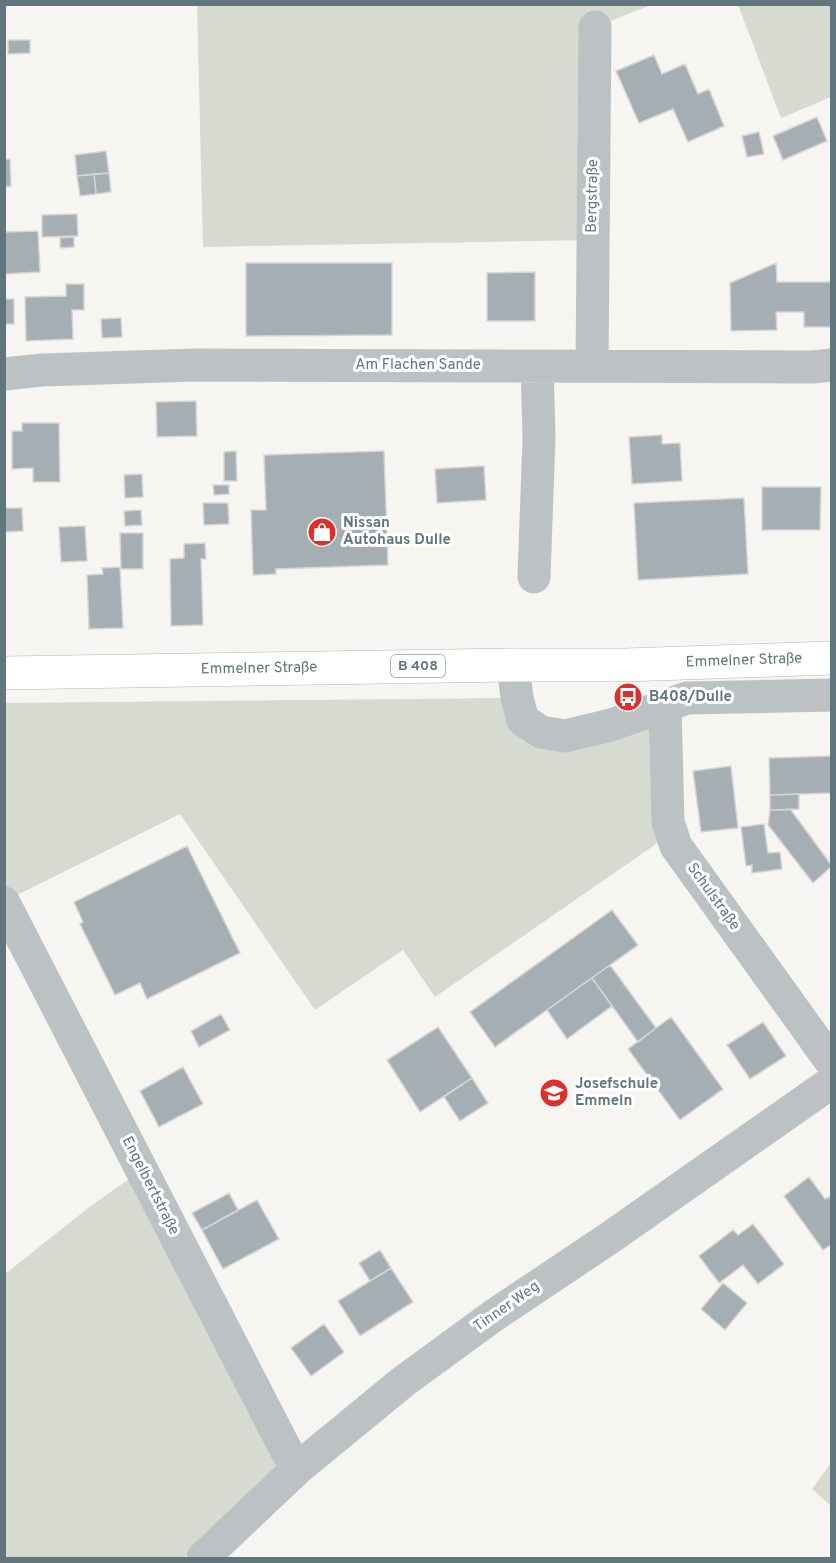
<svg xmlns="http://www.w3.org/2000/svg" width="836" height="1563" font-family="Overpass,sans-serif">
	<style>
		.green { fill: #d6dad1 }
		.building { fill: #a5afb3; stroke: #d7d6d5; stroke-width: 1.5 }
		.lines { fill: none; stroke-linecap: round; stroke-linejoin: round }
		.major-casing { stroke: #b0b6b9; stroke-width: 34 }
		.minor { stroke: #bcc2c4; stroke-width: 33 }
		.major { stroke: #fff; stroke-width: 33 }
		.labels { text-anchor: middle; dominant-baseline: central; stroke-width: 6; stroke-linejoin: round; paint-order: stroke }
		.shield { fill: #fff; stroke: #909fa3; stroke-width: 1.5 }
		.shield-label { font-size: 14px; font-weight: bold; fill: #61767c }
		.street-label { font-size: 15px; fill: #61767c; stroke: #fff }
		.poi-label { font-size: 15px; font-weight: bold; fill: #61767c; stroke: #fff; text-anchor: start }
	</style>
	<rect width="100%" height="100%" fill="#f6f5f2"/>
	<path class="green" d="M197 5H651L595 27 593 240 203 247Z
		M738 5H831V97L781 118Z
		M517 698 541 732 665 706 672 833 435 997 403 950 315 1010 180 814 5 901V703Z
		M142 1170 286 1450 263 1485 184 1558H5V1274L92 1205Z
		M831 1463V1506L812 1489Z"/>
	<path class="building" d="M8 40H30V53L8 54Z
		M654 55 662 74 685 64 698 94 709 89 724 126 688 142 673 109 639 123 616 71Z
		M817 117 827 141 783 160 773 136Z
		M759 132 764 154 747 157 742 136Z
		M106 151 109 173 77 176 75 155Z
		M10 159 11 186 4 187V160Z
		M109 173 111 192 96 194 94 174Z
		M94 174 96 194 80 196 77 176Z
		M77 214 78 236 42 237V215Z
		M38 231 40 272 5 274 4 284V232Z
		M74 237V247L60 248V238Z
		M246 263H392V335L246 336Z
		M776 263 777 282H832V327H804V312H776L777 330 731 331 730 283Z
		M535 272V321H487V273Z
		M66 284H84V310H72L73 339 26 341 25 297 66 296Z
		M4 299H14V324H4Z
		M121 318 122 337 102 338 101 319Z
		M196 401 197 436 157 437 156 402Z
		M22 423H59L60 482H33V468L12 469V431H22Z
		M662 435V444L680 443 682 481 632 484 629 437Z
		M236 451 237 481H224V452Z
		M384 451 388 565 276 569V574L253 575 251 510H266L264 455Z
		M484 466 486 500 437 503 435 469Z
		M142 474 143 497 125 498 124 475Z
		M213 485H229V494L214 495Z
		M762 487H821L820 530H762Z
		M744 498 748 574 638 580 634 503Z
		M203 503H228L229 524 204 525Z
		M4 508H22L23 531 4 532Z
		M141 510 142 525 125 526 124 511Z
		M85 526 87 561 61 562 59 527Z
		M120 533H143V569H121Z
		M205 543 206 559H201L203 625 171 626 170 559 184 558V544Z
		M120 567 123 628 89 629 87 575 103 574 102 568Z
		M832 756V793L770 795 769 758Z
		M731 766 738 828 701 832 693 771Z
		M799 794V809L770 810V795Z
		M770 810H791L832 866 813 883 768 825Z
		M764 824 768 853 780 852 782 869 752 873V865L746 866 741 827Z
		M187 846 240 953 147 999 140 983 115 995 80 924 83 922 74 902Z
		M612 910 638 945 495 1047 470 1012Z
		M610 965 656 1028 638 1042 592 978Z
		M592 978 612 1006 567 1039 547 1010Z
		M221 1014 230 1030 199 1047 191 1031Z
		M671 1017 723 1089 680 1120 628 1049Z
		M763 1022 786 1056 750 1079 727 1045Z
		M438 1027 472 1078 420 1112 387 1060Z
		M183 1067 203 1104 159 1127 140 1091Z
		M472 1078 488 1103 460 1121 444 1097Z
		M809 1177 825 1199 829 1197 832 1201V1244L823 1250 784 1196Z
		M229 1193 238 1210 202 1230 192 1213Z
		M257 1200 279 1239 223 1269 202 1230Z
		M753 1224 784 1264 758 1284 743 1265 719 1283 699 1256 733 1230 738 1235Z
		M380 1250 391 1268 370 1281 359 1263Z
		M391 1268 413 1302 360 1336 338 1301Z
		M723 1283 747 1303 725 1330 701 1309Z
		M324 1324 344 1352 311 1376 291 1348Z"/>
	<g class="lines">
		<g class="major-casing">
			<path id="major" d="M4 673 513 665H625L832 658"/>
		</g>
		<path class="minor" d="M592 365 595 27
			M4 374 42 370 195 365 812 367 832 365
			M534 577 539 438 537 366
			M513 665 517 698 523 720 541 732 565 736 611 725 687 698 832 695
			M665 706 668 822 676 846 832 1063
			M4 903 286 1450 298 1468
			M203 1558 298 1468 404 1381 493 1316 608 1239 832 1082"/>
		<use href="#major" class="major"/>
	</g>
	<defs>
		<g id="shop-disc" transform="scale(1.5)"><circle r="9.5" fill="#dd2f2b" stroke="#fff"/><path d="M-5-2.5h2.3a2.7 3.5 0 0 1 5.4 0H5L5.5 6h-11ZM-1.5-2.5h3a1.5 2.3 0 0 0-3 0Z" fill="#fff"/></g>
		<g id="bus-disc" transform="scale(1.5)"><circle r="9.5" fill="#dd2f2b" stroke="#fff"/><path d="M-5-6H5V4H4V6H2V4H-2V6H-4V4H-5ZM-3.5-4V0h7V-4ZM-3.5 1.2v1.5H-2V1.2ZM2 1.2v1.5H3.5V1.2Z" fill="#fff"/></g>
		<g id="school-disc" transform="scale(1.5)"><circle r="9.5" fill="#dd2f2b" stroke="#fff"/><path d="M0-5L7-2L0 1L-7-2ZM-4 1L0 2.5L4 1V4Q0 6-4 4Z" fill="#fff"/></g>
	</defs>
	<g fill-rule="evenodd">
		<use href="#shop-disc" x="322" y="532"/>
		<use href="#bus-disc" x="628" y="697"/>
		<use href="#school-disc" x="554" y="1093"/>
	</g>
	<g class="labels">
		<rect class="shield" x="391" y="655" width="54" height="22" rx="4.5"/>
		<g class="shield-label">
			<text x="418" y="666">B 408</text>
		</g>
		<g class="street-label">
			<text transform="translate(593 196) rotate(-89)">Bergstraße</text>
			<text x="418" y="365">Am Flachen Sande</text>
			<text transform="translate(744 661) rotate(-2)">Emmelner Straße</text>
			<text transform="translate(259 669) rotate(-1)">Emmelner Straße</text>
			<text transform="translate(713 897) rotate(54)">Schulstraße</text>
			<text transform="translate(150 1186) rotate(63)">Engelbertstraße</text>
			<text transform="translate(507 1307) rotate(-35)">Tinner Weg</text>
		</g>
		<g class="poi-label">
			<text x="343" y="523">Nissan<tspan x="343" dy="17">Autohaus Dulle</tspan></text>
			<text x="649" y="697">B408/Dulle</text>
			<text x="575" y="1084">Josefschule<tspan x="575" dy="17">Emmeln</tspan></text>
		</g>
	</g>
	<rect width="836" height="1563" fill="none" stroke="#61767c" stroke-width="12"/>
</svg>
